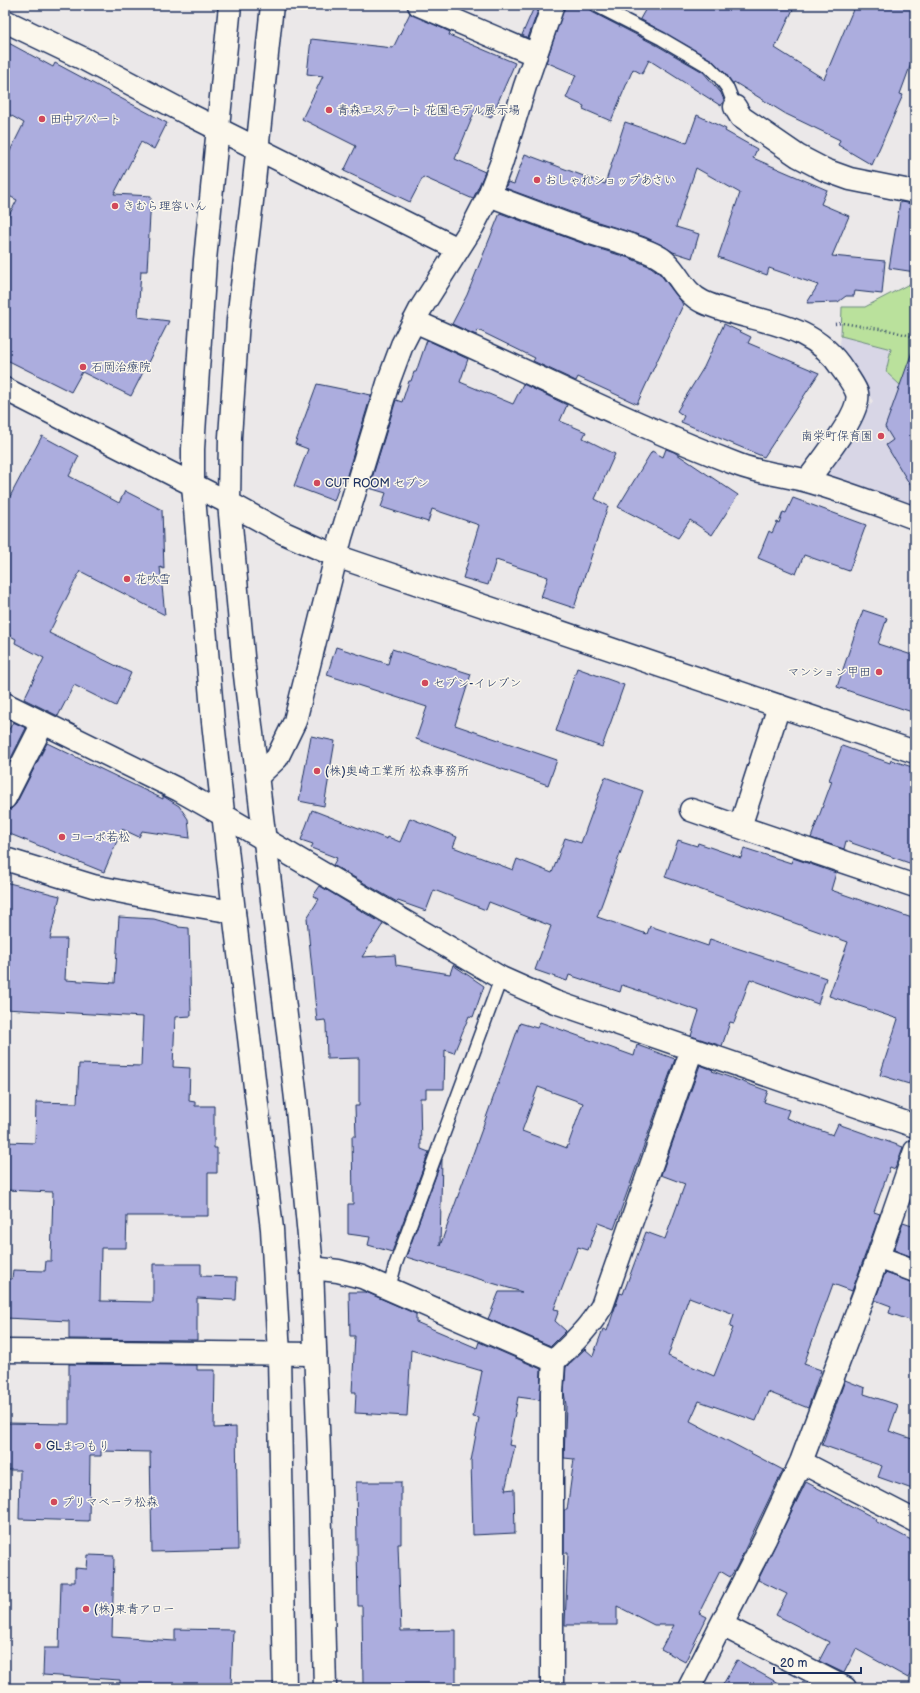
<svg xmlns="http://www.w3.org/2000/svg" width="920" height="1693" font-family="'Balsamiq Sans','Klee One',sans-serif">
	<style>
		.built { fill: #d8d6e6 }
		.green { fill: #bae19c; stroke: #6a887d }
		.building { fill: #acadde; stroke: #1b2f5e; fill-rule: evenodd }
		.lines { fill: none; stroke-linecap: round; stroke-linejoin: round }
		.service-casing { stroke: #1b2f5e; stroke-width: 15 }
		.minor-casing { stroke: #1b2f5e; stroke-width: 25 }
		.tertiary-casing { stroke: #1b2f5e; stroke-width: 25 }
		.path { stroke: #1b2f5e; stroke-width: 2.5; stroke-dasharray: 1 3; stroke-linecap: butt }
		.service { stroke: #fbf7ec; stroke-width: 12 }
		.minor { stroke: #fbf7ec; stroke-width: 22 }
		.tertiary { stroke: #fbf7ec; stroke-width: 22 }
		.poi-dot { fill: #d1495b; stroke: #fbf7ec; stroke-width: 1.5 }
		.labels { text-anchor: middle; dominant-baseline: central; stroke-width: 3; stroke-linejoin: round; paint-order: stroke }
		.poi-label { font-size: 12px; fill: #1b2f5e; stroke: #fbf7ec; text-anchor: start }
	</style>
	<rect width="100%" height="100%" fill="#ebe8e9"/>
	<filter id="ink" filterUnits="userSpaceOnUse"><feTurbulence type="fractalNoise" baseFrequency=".025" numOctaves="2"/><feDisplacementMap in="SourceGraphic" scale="8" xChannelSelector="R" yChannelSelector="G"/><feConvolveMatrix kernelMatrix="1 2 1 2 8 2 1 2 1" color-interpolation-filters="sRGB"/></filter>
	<g filter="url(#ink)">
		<path class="built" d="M841 336 891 349 915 390V510L822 477 821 472 873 401 839 352Z"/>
		<path class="green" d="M915 281V390L900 385 886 372 891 349 841 336 842 307H865Z"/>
		<path class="building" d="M535 5H540L528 38 522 35Z
			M565 5H582L588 8 592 12 658 46 703 72 721 93 724 100 721 106 649 60 642 74 633 69 611 121 583 109 584 106 566 98 576 75 546 62Z
			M648 5H795L775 48 824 79 855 5H915V53L900 94 903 95 872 165 838 145 840 140 786 114 734 82 733 84 725 73 712 60 640 19Z
			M410 13 450 32 449 35 515 63 491 118 475 111 455 159 485 172 473 199 423 177 410 202 344 171 356 146 302 119 323 76 307 74 311 39 393 48Z
			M5 41 53 67 55 63 167 123 154 149 141 142 114 194 151 196 147 271H141L138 317 169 321 131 396 82 372 71 392 5 359V223L17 200 5 194V161L24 123 5 112Z
			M697 115 726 129 725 131 757 149 753 158 827 190 821 204 849 216 832 256 885 261 882 294 855 291 854 296H846L838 302 807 303 818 285 769 268 767 275 718 257 740 193 696 168 676 227 699 234 692 258 673 252 662 245 645 237 595 221 505 188 508 182 514 184 525 154 605 184 625 122 687 143Z
			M900 202 915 204V272L889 268Z
			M500 213 587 245 629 258 651 267 660 274 681 301 683 305 637 404 578 377 576 381 533 361 535 358 478 330 476 335 452 324 467 295Z
			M724 324 751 337 748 343 819 373 764 457 681 422 684 416 677 411 704 367Z
			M427 340 468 359 460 382 513 404 523 384 567 405 560 421 586 432 583 438 615 454 595 499 608 506 574 608 541 597 548 577 496 560 488 585 463 578 479 525 432 509 428 522 381 507 386 493 369 488 396 400 402 402 409 381H411L414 372H416Z
			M912 352 915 353V493L886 445 893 440 885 427Z
			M317 384 371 395 345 482 341 481 334 501 294 486 308 449 295 444Z
			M42 436 79 456 69 476 119 503 125 491 162 510 164 569 160 567 165 615 80 571 49 633 131 673 116 706 74 685 58 716 24 699 44 658 15 643 16 639 5 633V506Z
			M666 449 674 452 738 495 712 535 690 520 678 538 618 507 652 451 663 457Z
			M793 498 866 525 849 571 804 555 796 574 758 558 769 531 772 533 777 522 779 523 783 512 786 513Z
			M863 610 887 618 878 644 915 656V713L837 687Z
			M336 647 388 664 392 649 471 674 455 725 557 760 548 785 416 739 427 707 327 675Z
			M577 668 624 685 602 747 556 731Z
			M13 722 26 728 5 770V737Z
			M311 736 335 741 324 806 299 801Z
			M47 743 163 799V796L179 806 188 819 190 838 142 831 139 837 122 829 104 872 5 832V810L11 809 16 804Z
			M842 746 890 763 891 760 915 768V865L846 841 844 849 811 838 832 781 829 780Z
			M605 777 643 791 597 917 647 934 650 926 708 946 710 939 826 978 818 1004 750 979 734 1023 730 1022 722 1046 691 1036 699 1011 622 985 620 992 569 975 567 981 535 970 551 926 489 902 486 910 434 890 426 911 398 901 397 902 333 865 337 858 311 848 313 844 301 840 312 810 387 839 388 837 400 842 410 818 457 837 453 847 513 870 517 859 552 873 565 838 581 843Z
			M678 840 697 846 698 843 741 858 744 848 791 863 793 858 836 873 831 890 915 919V1067L909 1084 880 1075 898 1019 829 996 848 942 665 877Z
			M5 882 60 896 50 939H67L65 980 115 983 119 917 154 919 178 926V927L189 928 191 1016 175 1017 173 1067 190 1068 189 1101 195 1102V1106H214V1148H217V1173H208V1216H127L126 1248H101L100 1301 153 1302V1264H201V1276L237 1277 236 1300 197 1298V1340L69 1339V1321L5 1318V1279H12L13 1270 45 1271 46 1261H51L53 1192 5 1190 6 1142 35 1143 36 1102 77 1103 79 1064 141 1066 143 1017 5 1009Z
			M320 886 383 924 362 957 395 955 396 965 450 974 453 965 484 986 473 1017 469 1016 454 1053 445 1050 444 1089H426V1098H420L421 1149 429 1152 392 1252 368 1245 370 1237 348 1234V1204H353L352 1136H356L355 1106H359V1058L327 1059 326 1024 325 1020 317 1021 307 918 319 899 313 896Z
			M540 1022 634 1056 637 1045 675 1059 614 1229 598 1223 588 1250 578 1247 554 1309 559 1310 555 1321 566 1331 551 1346 488 1319 499 1292H522L406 1257 442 1159 440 1246 520 1023 537 1028ZM538 1087 583 1103 567 1148 522 1131Z
			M700 1065 713 1070 712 1071 768 1091 764 1102 789 1110 786 1118 833 1135 838 1124 903 1147 895 1169 890 1167 874 1212 880 1214 852 1291 833 1284 804 1364 821 1370 808 1408 768 1392 756 1421 699 1401 690 1421 783 1470 736 1568 730 1577 720 1571 699 1613 707 1617 685 1662 661 1649 674 1625H654L617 1606V1625H565L568 1553H564V1510H567L574 1459 564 1458 566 1405 564 1392 566 1367 585 1349 593 1356 603 1329 607 1331 620 1293 623 1294 646 1232 665 1239 685 1184 661 1175ZM689 1297 734 1314 730 1327 733 1328 714 1376 668 1356Z
			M903 1223 915 1227V1258L894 1250Z
			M885 1273 915 1283V1322L889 1313 891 1306 875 1300Z
			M349 1292H366L416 1314V1322L477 1348 479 1342 541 1369 540 1400 518 1397 509 1445 515 1446 505 1490 514 1489 515 1533 473 1535 471 1461 479 1418 473 1417 482 1371 411 1350 407 1416 355 1413 356 1392H352L355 1336H350Z
			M69 1364 197 1365V1370H215L214 1428 236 1427 238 1550 152 1552 150 1452 101 1451V1456H90L89 1521 19 1519 20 1470H5V1423L69 1424Z
			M845 1380 865 1388 864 1394 898 1405 889 1431 915 1440V1490L878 1477 882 1466 822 1445Z
			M356 1482H401V1544H398L401 1631 456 1630V1684L363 1685 362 1606H358Z
			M806 1482 876 1519 875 1521 915 1542V1665L908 1678 856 1649 844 1673 819 1661 829 1642 776 1615 787 1594 758 1580Z
			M88 1555 114 1556 112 1637 175 1641V1629L233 1630 231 1688H178L120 1685V1680L43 1675 44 1648H59L61 1582H75V1568L87 1569Z
			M737 1660 787 1688H721Z"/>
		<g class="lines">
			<g class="service-casing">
				<path id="service" d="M595 5 662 39 708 66 720 78 728 89 735 107
					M389 1288 395 1266 501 978"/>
			</g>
			<g class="minor-casing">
				<path id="minor" d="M419 5 536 55
					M5 21 84 59 190 115 458 249
					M735 107 741 117 798 156 825 170 850 179 915 192
					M489 195C523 208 557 221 591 233 613 240 636 245 657 256 677 266 681 292 703 302 752 324 810 318 843 370 848 377 854 385 857 393 862 413 819 464 807 481
					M414 321C523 368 628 423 739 465 760 473 785 475 807 481 843 491 879 505 915 518
					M5 704 179 790 223 815 501 978 555 1002 915 1126
					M779 706 740 827 915 886
					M258 776 277 758 295 721 341 537 389 380 402 345 421 308 473 226 489 195 501 164 525 86 553 5
					M5 798 43 723
					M691 810 740 827
					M5 859 93 886 173 902 234 912
					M878 1257 915 1271
					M312 1268 338 1271 362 1277 554 1361
					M5 1351 315 1354
					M801 1462 915 1521
					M722 1625 845 1688
					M552 1688V1392L554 1361C572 1344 589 1328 602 1306L692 1049
					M689 1688 765 1539 801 1462 878 1257 915 1151"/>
			</g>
			<g class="tertiary-casing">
				<path id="tertiary" d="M230 5 205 260 193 449V485L213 722 234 912 272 1229 279 1354 285 1688
					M272 5 252 201 238 320 230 437 229 503 244 667 296 1099 312 1268 319 1454 325 1688
					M5 389 229 503 284 533 336 556 915 752"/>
			</g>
			<path class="path" d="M835 324 842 323 892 331 915 337"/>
			<use href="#service" class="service"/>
			<use href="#minor" class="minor"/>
			<use href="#tertiary" class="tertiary"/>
		</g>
	</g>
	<g class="poi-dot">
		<circle cx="329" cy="110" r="4"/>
		<circle cx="42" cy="119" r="4"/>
		<circle cx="537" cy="180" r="4"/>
		<circle cx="115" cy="206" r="4"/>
		<circle cx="83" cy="367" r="4"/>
		<circle cx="881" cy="436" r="4"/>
		<circle cx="317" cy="483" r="4"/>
		<circle cx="127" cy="579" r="4"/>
		<circle cx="879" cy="672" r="4"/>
		<circle cx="425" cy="683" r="4"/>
		<circle cx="317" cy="771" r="4"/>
		<circle cx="62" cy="837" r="4"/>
		<circle cx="38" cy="1446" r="4"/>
		<circle cx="54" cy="1502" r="4"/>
		<circle cx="86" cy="1609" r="4"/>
	</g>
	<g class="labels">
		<g class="poi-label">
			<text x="337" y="110">青森エステート 花園モデル展示場</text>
			<text x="50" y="119">田中アパート</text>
			<text x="545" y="180">おしゃれショップあさい</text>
			<text x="123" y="206">きむら理容いん</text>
			<text x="91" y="367">石岡治療院</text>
			<text x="873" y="436" text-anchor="end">南栄町保育園</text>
			<text x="325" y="483">CUT ROOM セブン</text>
			<text x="135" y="579">花吹雪</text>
			<text x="871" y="672" text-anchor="end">マンション甲田</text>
			<text x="433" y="683">セブン-イレブン</text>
			<text x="325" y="771">(株)奥崎工業所 松森事務所</text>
			<text x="70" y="837">コーポ若松</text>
			<text x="46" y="1446">GLまつもり</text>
			<text x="62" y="1502">プリマベーラ松森</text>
			<text x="94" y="1609">(株)東青アロー</text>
		</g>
	</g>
	<rect width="920" height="1693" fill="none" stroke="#fbf7ec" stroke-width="20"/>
	<rect x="10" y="10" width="900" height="1673" fill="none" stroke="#1b2f5e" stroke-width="1.5" filter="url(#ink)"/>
	<path d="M774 1667v6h87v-6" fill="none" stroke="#1b2f5e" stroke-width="2"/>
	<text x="780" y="1667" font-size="12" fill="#1b2f5e" stroke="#fbf7ec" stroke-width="3" paint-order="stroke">20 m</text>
</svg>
